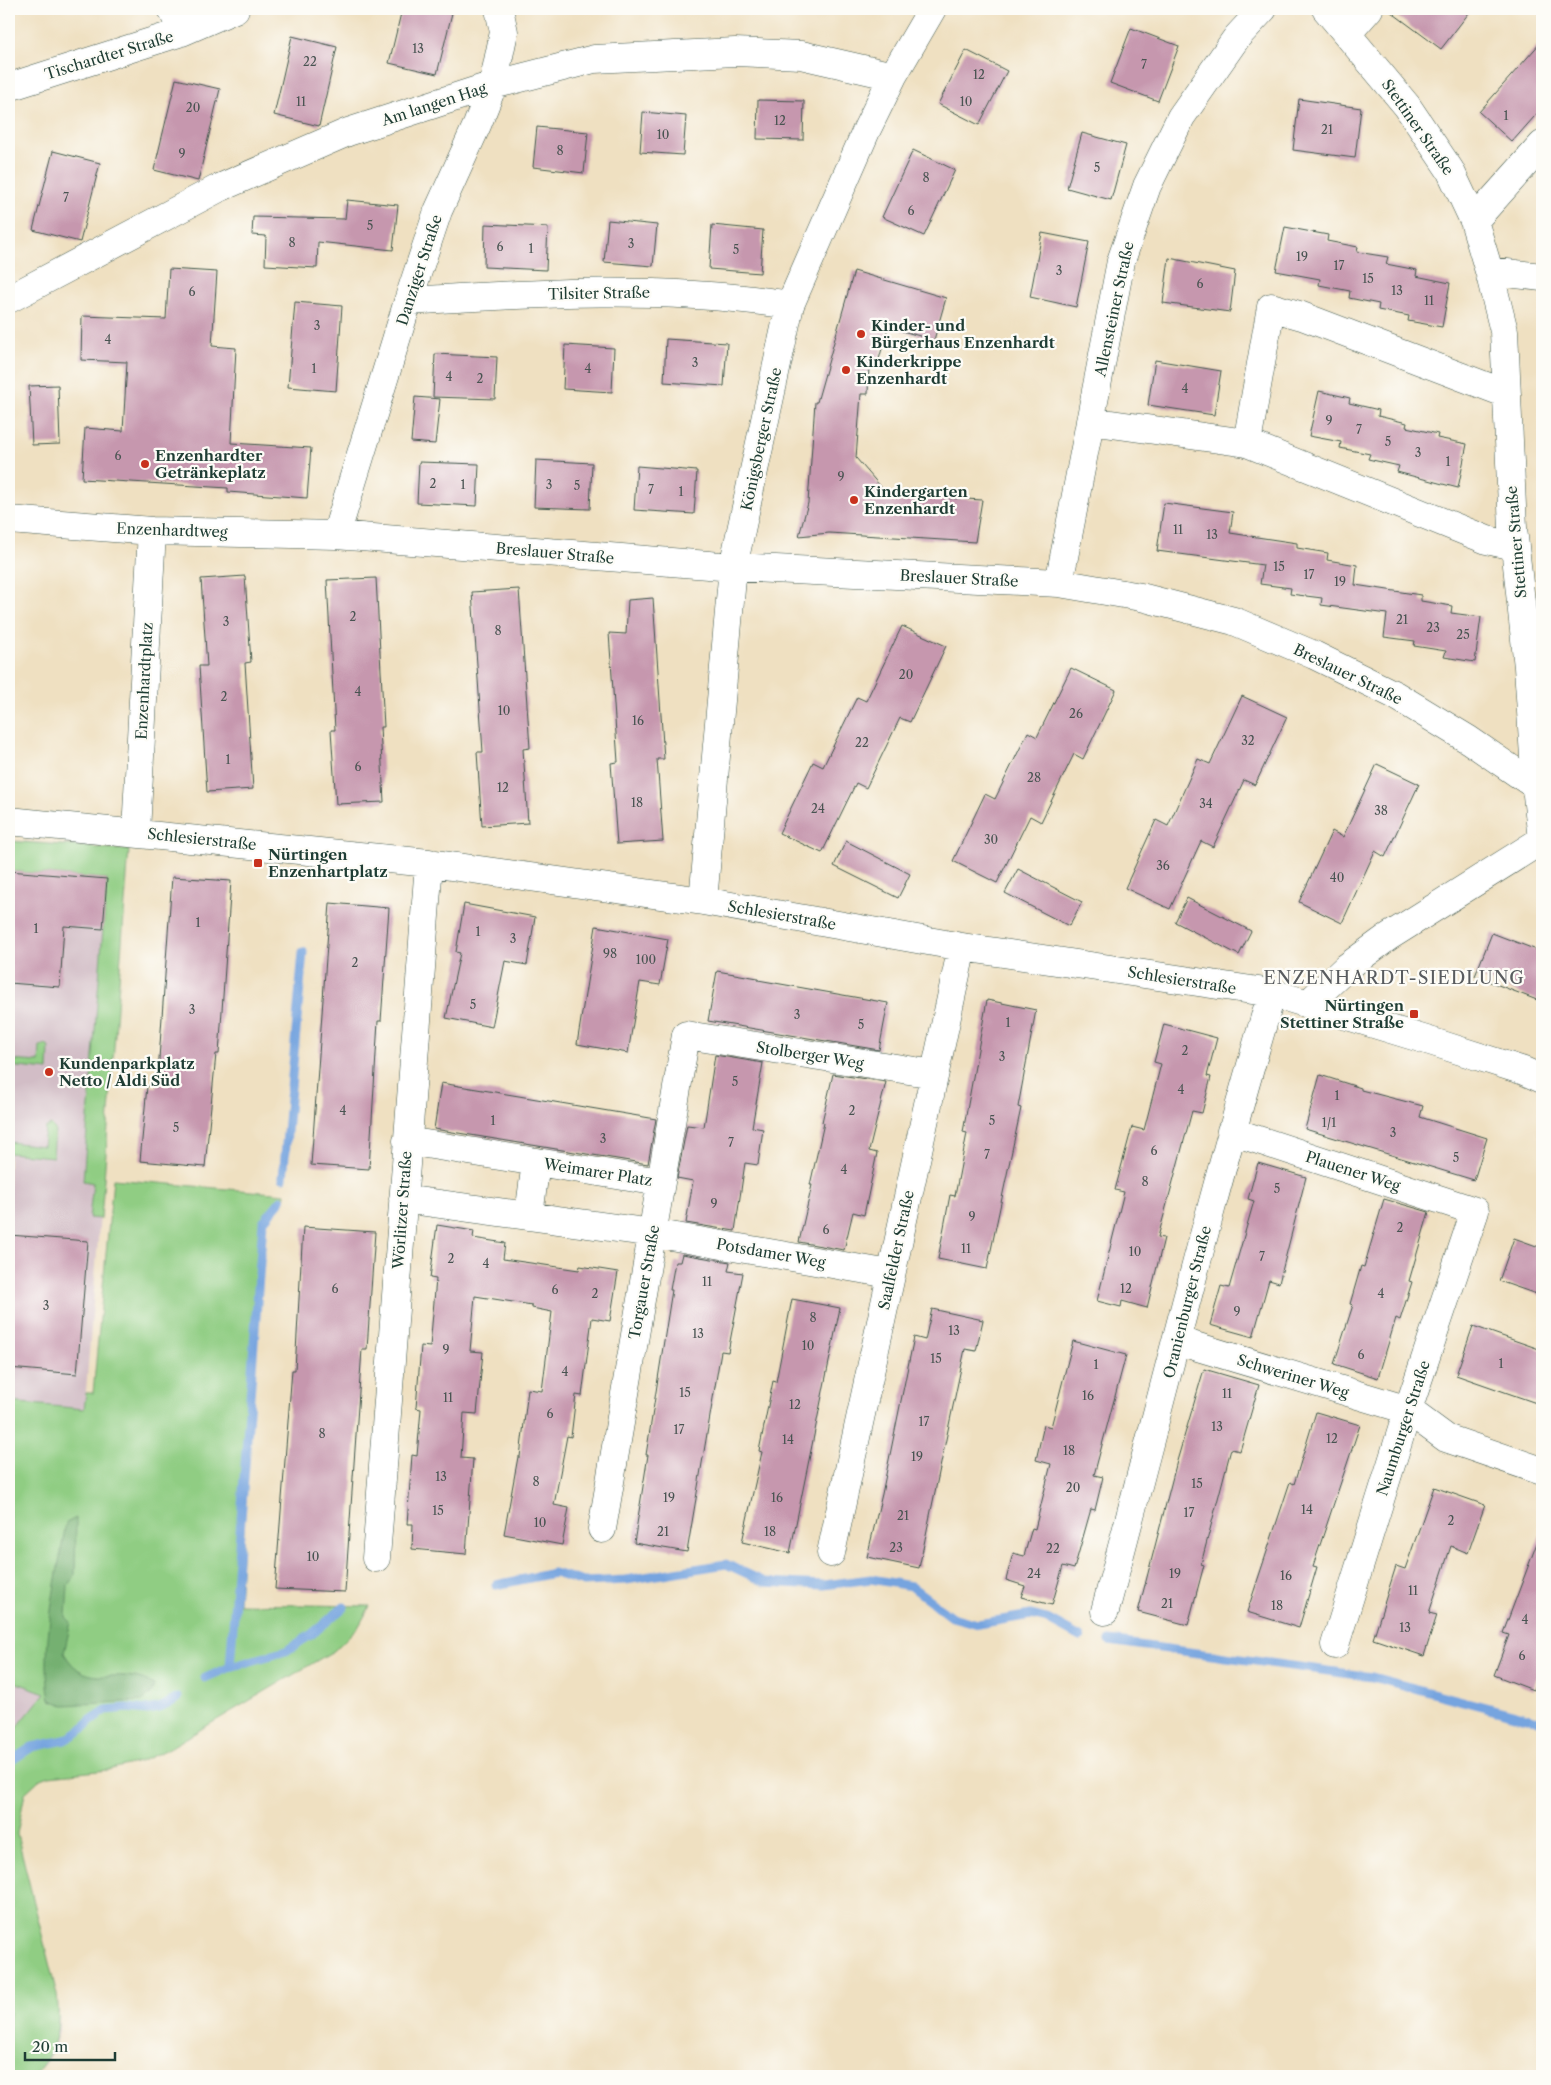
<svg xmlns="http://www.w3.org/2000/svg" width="1551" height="2085" font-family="'Libre Caslon Text',serif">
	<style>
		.industrial { fill: #d2bdc6 }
		.green { fill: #90cd83; stroke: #58855c }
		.forest { fill: #74b071; stroke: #4a7652 }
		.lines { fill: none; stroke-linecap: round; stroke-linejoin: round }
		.stream { stroke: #76a4df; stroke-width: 9 }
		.building { fill: #c697ae }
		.minor-casing { stroke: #3e5549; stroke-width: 29 }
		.minor { stroke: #fff; stroke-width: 28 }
		.poi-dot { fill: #c8321e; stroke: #fdfcf7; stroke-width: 2 }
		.labels { text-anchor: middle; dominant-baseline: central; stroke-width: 4.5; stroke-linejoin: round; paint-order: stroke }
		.number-label { font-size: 12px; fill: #495452 }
		.street-label { font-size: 15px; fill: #1f3d34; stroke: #fdfcf7 }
		.poi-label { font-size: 15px; font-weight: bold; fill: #1f3d34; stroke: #fdfcf7; text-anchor: start }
		.quarter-label { font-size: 18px; letter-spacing: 1px; fill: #595c5f; stroke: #fdfcf7 }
	</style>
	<rect width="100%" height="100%" fill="#fdfcf7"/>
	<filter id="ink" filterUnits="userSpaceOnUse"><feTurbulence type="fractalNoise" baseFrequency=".02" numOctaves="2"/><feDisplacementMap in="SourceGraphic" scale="10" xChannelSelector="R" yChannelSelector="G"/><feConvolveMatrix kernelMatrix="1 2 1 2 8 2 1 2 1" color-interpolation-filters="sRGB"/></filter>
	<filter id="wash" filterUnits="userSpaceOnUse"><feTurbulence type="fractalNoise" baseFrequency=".0096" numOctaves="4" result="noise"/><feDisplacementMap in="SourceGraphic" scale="20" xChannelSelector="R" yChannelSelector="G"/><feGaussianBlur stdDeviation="1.12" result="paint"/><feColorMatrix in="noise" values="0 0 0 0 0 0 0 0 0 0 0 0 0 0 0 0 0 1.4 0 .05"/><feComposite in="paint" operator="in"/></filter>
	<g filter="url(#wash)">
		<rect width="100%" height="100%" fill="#efe0c1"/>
		<path class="industrial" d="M9 840 129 850 85 1404 45 1693 15 1803 17 1834 57 1995 59 2014V2031L54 2048 46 2062 33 2076H9Z"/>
		<path class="green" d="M9 841 129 850 101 1219 89 1218 93 1183 83 1181 107 879 9 871Z
			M46 1044 49 1048 48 1070 9 1066V1060L39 1062 40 1046Z
			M51 1125 55 1129 53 1157 9 1153V1142L43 1146 45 1128Z
			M113 1179 285 1194 284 1203 264 1223 239 1604 370 1606 359 1626 335 1650 166 1750 139 1762 108 1770 49 1776 39 1780 25 1793 17 1834 57 1995C61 2029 56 2052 33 2076H9V1737L45 1693 9 1680V1402L84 1409 86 1393H93Z"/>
		<path class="forest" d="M76 1518 75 1575 68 1585 66 1617 71 1622 64 1653C88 1695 120 1662 154 1685L152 1693 142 1701 64 1705 50 1700C40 1647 57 1576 66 1523Z"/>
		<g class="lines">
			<path class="stream" d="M283 1178 303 952
				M496 1585 554 1573 584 1582 626 1580 726 1564 765 1582 824 1585 871 1579 911 1586 952 1617 978 1624 1031 1615 1047 1619 1080 1637
				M1109 1641 1372 1677 1542 1722
				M230 1667 286 1651 312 1634 344 1607
				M205 1678 230 1667 263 1222 281 1200
				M9 1762 32 1747 65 1740 80 1731 91 1720 106 1710 127 1708 148 1710 162 1707 178 1698"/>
		</g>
		<g id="blocks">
			<path class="building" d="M402 9H453L437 74 389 63Z
				M1387 9H1472L1441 49Z
				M1131 28 1179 46 1158 101 1110 83Z
				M292 36 337 47 319 126 274 115Z
				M1542 41V108L1512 142 1479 112Z
				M966 50 1007 71 979 125 938 104Z
				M176 79 220 89 198 181 154 170Z
				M1299 99 1361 108 1355 158 1293 150Z
				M758 100 804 101 803 140 757 139Z
				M643 112 686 116 683 155 640 152Z
				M537 127 588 132 584 173 533 167Z
				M1082 133 1126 145 1111 200 1067 188Z
				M913 150 955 170 924 236 882 217Z
				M53 151 100 163 80 242 33 230Z
				M347 200 398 205 393 250 318 242 317 268 265 265 266 236 252 235 253 217 345 219Z
				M608 220 657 225 653 266 604 262Z
				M485 224 548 227 546 270 484 267Z
				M712 225 763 230 760 273 709 269Z
				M1285 227 1328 235 1327 241 1358 247 1357 252 1388 257 1386 264 1417 270 1416 276 1450 283 1442 327 1408 321 1409 316 1378 310 1379 304 1349 298 1350 291 1319 285 1320 279 1276 271Z
				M1042 233 1089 242 1076 307 1030 297Z
				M1169 258 1235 271 1230 312 1163 303Z
				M169 269 217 272 212 346 236 348 231 443 311 448 307 498 228 492V488L82 479 85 428 123 431 127 362 81 360 82 316 166 319Z
				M854 271 946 298 934 340 888 327 878 363H869L868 394H861L856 458 887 494 982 500 975 542 829 533 799 536 808 503 815 402H817Z
				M295 302 342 306 336 391 288 387Z
				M666 339 727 343 724 386 664 382Z
				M565 345 614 348 612 392 563 389Z
				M435 354 497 357 495 399 433 397Z
				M1155 360 1221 371 1214 415 1148 405Z
				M58 385 60 444 32 445 29 386Z
				M1319 391 1350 398 1349 403 1379 410 1378 416 1407 423 1406 427 1438 434 1437 438 1467 444 1458 488 1397 472 1399 466 1368 459 1370 454 1340 448 1341 442 1309 436Z
				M415 397 440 399 435 444 411 442Z
				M536 460 592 463 590 509 534 507Z
				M419 462 479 464 477 506 417 503Z
				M637 466 697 471 694 514 634 510Z
				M1164 503 1233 512 1230 533 1297 543V548L1328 553 1327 560 1357 565 1355 585 1421 595V601L1452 606 1451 613 1481 617 1475 662 1444 657 1446 651 1414 646 1415 641 1384 637 1387 614 1321 605 1322 598 1290 594 1291 588 1260 584 1263 565 1157 551Z
				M245 576 251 662 245 663 253 789 207 792 199 666H207L201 579Z
				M376 578 384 727H380L384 802 336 804 331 730H335L327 580Z
				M519 589 530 748 523 749 528 823 482 826 477 752H483L472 592Z
				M653 598 664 759H657L663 841 617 844 611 763 618 762 609 633 626 634 628 600Z
				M902 626 946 646 910 722 900 718 866 788 856 783 822 853 779 833 813 762 823 767 857 697 866 701Z
				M1071 668 1116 690 1083 759 1074 754 1041 822 1030 816 997 883 953 861 985 794 995 799 1028 732 1037 737Z
				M1242 696 1287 717 1255 785 1244 780 1213 847 1201 841 1170 909 1125 888 1156 820 1168 826 1198 759 1210 764Z
				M1377 764 1419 784 1385 857 1375 851 1342 923 1299 902 1332 831 1343 837Z
				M846 841 910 874 898 898 834 866Z
				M1018 869 1082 902 1069 926 1005 893Z
				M9 871 107 879 103 929 64 926 60 987 9 983Z
				M172 877 231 881 219 1054H216L205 1167 140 1161 147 1086 157 1087Z
				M1187 898 1251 931 1239 955 1175 922Z
				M330 903 389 908 381 1021H378L369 1169 311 1165Z
				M464 904 535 917 527 965 505 961 492 1027 446 1018 460 953 456 952Z
				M596 926 668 939 660 985 640 982 628 1053 577 1044Z
				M1492 933 1542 952V1002L1475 976Z
				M717 971 758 978V980L888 1003 879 1050 708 1021Z
				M987 1000 1036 1010 1018 1107 1021 1108 987 1269 938 1259 950 1195 955 1196 967 1133 963 1132Z
				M1164 1024 1217 1038 1207 1076 1211 1077 1202 1113 1192 1111 1158 1237 1164 1238 1147 1308 1122 1301 1121 1307 1097 1301 1124 1192 1115 1190 1132 1127 1144 1130 1161 1064 1154 1062Z
				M715 1055 763 1063 752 1127 763 1129 758 1165 745 1163 735 1231 686 1223 693 1181 677 1178 687 1125 704 1127Z
				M833 1074 886 1082 869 1151 877 1153 864 1215 853 1212 844 1250 799 1242 812 1185H810L824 1123 822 1122Z
				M1320 1075 1361 1088V1090L1423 1106 1420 1117 1487 1138 1474 1180 1305 1129Z
				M441 1083 656 1119 648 1164 434 1129Z
				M1258 1163 1306 1177 1279 1283 1269 1280 1253 1337 1210 1325 1221 1286 1229 1288 1254 1201 1248 1199Z
				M1384 1199 1429 1212 1409 1281 1412 1282 1400 1320 1396 1318 1378 1378 1334 1364 1353 1305 1350 1304 1361 1266 1364 1267Z
				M437 1225 474 1231 473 1238 505 1243 503 1259 579 1270 580 1266 618 1272 610 1321 592 1318 582 1396 576 1395 571 1437 567 1436 554 1505 569 1508 562 1545 504 1534 518 1457H520L528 1389 542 1391 552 1312 532 1308V1305L475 1296 470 1351 483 1352 477 1414 464 1413 461 1458 473 1459 466 1554 412 1549 413 1524H407L412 1455 417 1456 421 1409 416 1408 421 1346 430 1347 436 1279 430 1278Z
				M303 1227 375 1232 367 1349H362L345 1592 275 1589 292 1370H295Z
				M9 1235 88 1241 77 1374 9 1368Z
				M1514 1238 1542 1248V1296L1499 1281Z
				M682 1254 730 1262 728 1271 743 1273 728 1352 721 1351 687 1552 634 1543 648 1455H646L672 1290H670L675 1262H680Z
				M792 1299 840 1308 790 1553 742 1542 762 1452 759 1451 773 1381 776 1382Z
				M932 1309 983 1320 976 1351 965 1349 919 1568 867 1557 882 1494 914 1337 925 1340Z
				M1473 1326 1542 1350V1405L1456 1375Z
				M1073 1341 1126 1355 1094 1475 1103 1477 1095 1510 1091 1509 1074 1569 1063 1566 1052 1605 1021 1597 1025 1586 1006 1580 1013 1553 1024 1556 1032 1528 1035 1529 1051 1464 1036 1460 1044 1425 1051 1427Z
				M1204 1369 1259 1385 1240 1451 1231 1449 1201 1564 1204 1565 1188 1625 1138 1612 1177 1461Z
				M1316 1412 1360 1425 1313 1566 1317 1567 1299 1628 1247 1612 1290 1482 1294 1484Z
				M1434 1487 1485 1505 1468 1553 1451 1546 1429 1613 1437 1615 1424 1656 1373 1639 1396 1566 1405 1569Z
				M1540 1535 1542 1536V1663L1533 1690 1494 1675 1509 1635 1503 1633Z"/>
		</g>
	</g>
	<g filter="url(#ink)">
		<use href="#blocks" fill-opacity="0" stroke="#3e5549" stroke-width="1"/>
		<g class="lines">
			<g class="minor-casing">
				<path id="minor" d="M172 9 182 32
					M1347 34 1369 9
					M9 87 182 32 235 9
					M1474 221 1542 145
					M1489 271 1542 277
					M9 299 217 189 348 132 493 85 594 59 735 52 801 55 893 76
					M408 301C536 293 663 285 790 305
					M1090 421 1247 443 1271 307 1302 316 1507 394
					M1247 443 1487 540 1514 546
					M9 520 152 531 336 535 733 567 1059 583 1141 597 1234 621 1314 655 1395 695 1469 740 1536 786
					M336 535 408 301 438 211 477 125 493 85 504 32 499 9
					M1059 583 1121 261 1147 186 1181 117 1237 37 1263 9
					M9 821 429 863 703 901 962 947 1272 993 1433 1042 1524 1071 1542 1079
					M136 832 152 531
					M703 901 733 567 790 305 867 129 893 76 932 9
					M1309 1003 1347 967 1388 937 1542 840 1536 786 1528 667 1513 528 1504 331 1489 271 1474 221 1450 170 1407 106 1326 9
					M1231 1131 1475 1211 1408 1410 1335 1645
					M407 1141 660 1182
					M403 1199 653 1233 890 1274
					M529 1215 536 1162
					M1178 1341 1408 1410 1446 1438 1542 1471
					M602 1529 686 1035 934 1074
					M831 1553 962 947
					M376 1558 429 863
					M1105 1611C1160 1405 1211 1198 1272 993"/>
			</g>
			<use href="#minor" class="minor"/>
		</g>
	</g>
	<g class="poi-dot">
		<circle cx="861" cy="334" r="5"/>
		<circle cx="846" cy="370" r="5"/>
		<circle cx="145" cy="464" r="5"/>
		<circle cx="854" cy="500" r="5"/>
		<rect x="253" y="858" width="10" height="10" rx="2.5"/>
		<rect x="1409" y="1009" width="10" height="10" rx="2.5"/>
		<circle cx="49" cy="1072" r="5"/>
	</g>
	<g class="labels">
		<g class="number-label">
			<text x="418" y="48">13</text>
			<text x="310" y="61">22</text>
			<text x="1144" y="64">7</text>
			<text x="979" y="74">12</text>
			<text x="301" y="101">11</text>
			<text x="966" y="101">10</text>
			<text x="193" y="107">20</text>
			<text x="1506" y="115">1</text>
			<text x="780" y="120">12</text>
			<text x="1327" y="129">21</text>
			<text x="663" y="134">10</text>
			<text x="560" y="150">8</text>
			<text x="182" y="153">9</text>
			<text x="1097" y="167">5</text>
			<text x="926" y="177">8</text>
			<text x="66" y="197">7</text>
			<text x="911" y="210">6</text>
			<text x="370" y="225">5</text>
			<text x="292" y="242">8</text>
			<text x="631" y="243">3</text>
			<text x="500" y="246">6</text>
			<text x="531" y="248">1</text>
			<text x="736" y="249">5</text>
			<text x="1302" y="256">19</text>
			<text x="1339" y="265">17</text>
			<text x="1059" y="270">3</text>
			<text x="1368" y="278">15</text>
			<text x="1200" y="283">6</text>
			<text x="1397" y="290">13</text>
			<text x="192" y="291">6</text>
			<text x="1429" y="300">11</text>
			<text x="317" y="325">3</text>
			<text x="108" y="339">4</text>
			<text x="695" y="362">3</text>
			<text x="314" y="368">1</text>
			<text x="588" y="368">4</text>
			<text x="449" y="376">4</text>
			<text x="480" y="378">2</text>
			<text x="1185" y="388">4</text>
			<text x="1329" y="420">9</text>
			<text x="1359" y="429">7</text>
			<text x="1388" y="441">5</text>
			<text x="1418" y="452">3</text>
			<text x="118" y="455">6</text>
			<text x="1448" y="461">1</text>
			<text x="841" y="476">9</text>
			<text x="433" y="483">2</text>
			<text x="463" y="484">1</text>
			<text x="549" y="484">3</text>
			<text x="577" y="485">5</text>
			<text x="651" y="489">7</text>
			<text x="681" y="491">1</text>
			<text x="1178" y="529">11</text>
			<text x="1212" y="534">13</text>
			<text x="1279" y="566">15</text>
			<text x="1309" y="574">17</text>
			<text x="1340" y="581">19</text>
			<text x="353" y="616">2</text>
			<text x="1402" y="619">21</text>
			<text x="226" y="621">3</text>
			<text x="1433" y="627">23</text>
			<text x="498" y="630">8</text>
			<text x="1463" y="634">25</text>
			<text x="906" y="674">20</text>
			<text x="358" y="691">4</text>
			<text x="224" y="696">2</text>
			<text x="504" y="710">10</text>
			<text x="1076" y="713">26</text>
			<text x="638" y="720">16</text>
			<text x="1248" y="740">32</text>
			<text x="862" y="742">22</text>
			<text x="228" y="759">1</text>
			<text x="358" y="766">6</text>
			<text x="1034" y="777">28</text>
			<text x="503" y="787">12</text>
			<text x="637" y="802">18</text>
			<text x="1206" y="803">34</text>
			<text x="818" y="808">24</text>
			<text x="1381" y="810">38</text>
			<text x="991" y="839">30</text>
			<text x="1163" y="865">36</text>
			<text x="1337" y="877">40</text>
			<text x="198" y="922">1</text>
			<text x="36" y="928">1</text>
			<text x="478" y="931">1</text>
			<text x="513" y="938">3</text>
			<text x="610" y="953">98</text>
			<text x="646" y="959">100</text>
			<text x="355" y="962">2</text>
			<text x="473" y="1004">5</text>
			<text x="192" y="1009">3</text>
			<text x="797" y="1014">3</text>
			<text x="1008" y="1022">1</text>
			<text x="861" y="1024">5</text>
			<text x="1185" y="1050">2</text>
			<text x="1002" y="1056">3</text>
			<text x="735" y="1081">5</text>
			<text x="1181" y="1089">4</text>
			<text x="1337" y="1095">1</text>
			<text x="343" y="1110">4</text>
			<text x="852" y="1110">2</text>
			<text x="493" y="1120">1</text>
			<text x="992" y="1120">5</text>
			<text x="1329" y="1122">1/1</text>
			<text x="176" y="1127">5</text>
			<text x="1393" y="1132">3</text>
			<text x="603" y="1138">3</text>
			<text x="731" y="1142">7</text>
			<text x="1154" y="1150">6</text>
			<text x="987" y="1154">7</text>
			<text x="1456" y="1157">5</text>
			<text x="844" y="1169">4</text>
			<text x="1145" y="1181">8</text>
			<text x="1277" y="1188">5</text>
			<text x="714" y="1203">9</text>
			<text x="972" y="1216">9</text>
			<text x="1400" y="1227">2</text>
			<text x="826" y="1229">6</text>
			<text x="966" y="1248">11</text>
			<text x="1135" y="1251">10</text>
			<text x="1262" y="1256">7</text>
			<text x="451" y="1258">2</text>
			<text x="486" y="1263">4</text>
			<text x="707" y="1281">11</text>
			<text x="335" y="1288">6</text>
			<text x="1126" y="1288">12</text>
			<text x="555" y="1289">6</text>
			<text x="595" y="1293">2</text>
			<text x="1381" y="1293">4</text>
			<text x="46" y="1305">3</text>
			<text x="1237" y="1311">9</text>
			<text x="813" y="1317">8</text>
			<text x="954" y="1330">13</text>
			<text x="698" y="1333">13</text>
			<text x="808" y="1345">10</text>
			<text x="446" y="1349">9</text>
			<text x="1361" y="1354">6</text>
			<text x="936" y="1358">15</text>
			<text x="1501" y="1363">1</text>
			<text x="1096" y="1364">1</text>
			<text x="565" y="1371">4</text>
			<text x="685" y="1392">15</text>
			<text x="1227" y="1393">11</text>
			<text x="1088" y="1395">16</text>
			<text x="448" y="1397">11</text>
			<text x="795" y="1404">12</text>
			<text x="550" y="1413">6</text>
			<text x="924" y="1421">17</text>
			<text x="1217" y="1426">13</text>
			<text x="679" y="1429">17</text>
			<text x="322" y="1433">8</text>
			<text x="1332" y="1438">12</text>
			<text x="788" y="1439">14</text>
			<text x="1069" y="1450">18</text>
			<text x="917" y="1456">19</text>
			<text x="441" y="1476">13</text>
			<text x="536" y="1481">8</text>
			<text x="1197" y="1483">15</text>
			<text x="1073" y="1487">20</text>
			<text x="669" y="1497">19</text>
			<text x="777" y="1497">16</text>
			<text x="1307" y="1509">14</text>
			<text x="438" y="1510">15</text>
			<text x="1189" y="1512">17</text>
			<text x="903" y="1515">21</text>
			<text x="1451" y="1520">2</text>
			<text x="540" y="1522">10</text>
			<text x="663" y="1531">21</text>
			<text x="770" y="1531">18</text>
			<text x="896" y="1547">23</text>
			<text x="1053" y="1548">22</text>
			<text x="313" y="1556">10</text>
			<text x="1034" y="1573">24</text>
			<text x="1175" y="1573">19</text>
			<text x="1286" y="1575">16</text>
			<text x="1413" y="1590">11</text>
			<text x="1167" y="1603">21</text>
			<text x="1277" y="1605">18</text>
			<text x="1525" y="1619">4</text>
			<text x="1405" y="1627">13</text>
			<text x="1522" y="1655">6</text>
		</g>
		<g class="street-label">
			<text transform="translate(109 55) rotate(-17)">Tischardter Straße</text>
			<text transform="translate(434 104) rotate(-18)">Am langen Hag</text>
			<text transform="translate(1418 127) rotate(55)">Stettiner Straße</text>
			<text transform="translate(419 270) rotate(-72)">Danziger Straße</text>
			<text transform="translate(599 293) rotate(-1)">Tilsiter Straße</text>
			<text transform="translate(1114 309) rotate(-78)">Allensteiner Straße</text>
			<text transform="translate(761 439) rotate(-78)">Königsberger Straße</text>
			<text transform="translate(172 530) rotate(2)">Enzenhardtweg</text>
			<text transform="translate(1516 542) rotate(-95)">Stettiner Straße</text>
			<text transform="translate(555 553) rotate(5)">Breslauer Straße</text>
			<text transform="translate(959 578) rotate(3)">Breslauer Straße</text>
			<text transform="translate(1348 674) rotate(26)">Breslauer Straße</text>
			<text transform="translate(144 681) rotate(-87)">Enzenhardtplatz</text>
			<text transform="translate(202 839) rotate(6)">Schlesierstraße</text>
			<text transform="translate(782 915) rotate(10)">Schlesierstraße</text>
			<text transform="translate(1182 980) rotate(9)">Schlesierstraße</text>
			<text transform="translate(810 1055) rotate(9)">Stolberger Weg</text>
			<text transform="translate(1353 1171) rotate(18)">Plauener Weg</text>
			<text transform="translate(598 1172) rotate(9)">Weimarer Platz</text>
			<text transform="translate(402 1210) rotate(-86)">Wörlitzer Straße</text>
			<text transform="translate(896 1250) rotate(-78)">Saalfelder Straße</text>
			<text transform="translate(771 1253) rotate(10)">Potsdamer Weg</text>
			<text transform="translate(644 1282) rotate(-80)">Torgauer Straße</text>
			<text transform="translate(1187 1302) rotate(-76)">Oranienburger Straße</text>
			<text transform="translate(1293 1376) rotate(17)">Schweriner Weg</text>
			<text transform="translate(1403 1428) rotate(-72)">Naumburger Straße</text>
		</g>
		<g class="poi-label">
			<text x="871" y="325">Kinder- und<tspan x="871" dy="17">Bürgerhaus Enzenhardt</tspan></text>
			<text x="856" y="361">Kinderkrippe<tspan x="856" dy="17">Enzenhardt</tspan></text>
			<text x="155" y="455">Enzenhardter<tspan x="155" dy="17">Getränkeplatz</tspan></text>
			<text x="864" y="491">Kindergarten<tspan x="864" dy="17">Enzenhardt</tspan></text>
			<text x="268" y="854">Nürtingen<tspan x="268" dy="17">Enzenhartplatz</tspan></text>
			<text x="1404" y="1005" text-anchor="end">Nürtingen<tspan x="1404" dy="17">Stettiner Straße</tspan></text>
			<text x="59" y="1063">Kundenparkplatz<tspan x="59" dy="17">Netto / Aldi Süd</tspan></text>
		</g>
		<g class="quarter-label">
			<text x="1394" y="978">ENZENHARDT-SIEDLUNG</text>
		</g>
	</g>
	<rect width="1551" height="2085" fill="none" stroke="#fdfcf7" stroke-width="30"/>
	<path d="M25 2052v8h90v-8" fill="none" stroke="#1f3d34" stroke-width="2.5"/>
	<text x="32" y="2052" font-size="15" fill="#1f3d34" stroke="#fdfcf7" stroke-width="4" paint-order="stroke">20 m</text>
</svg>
